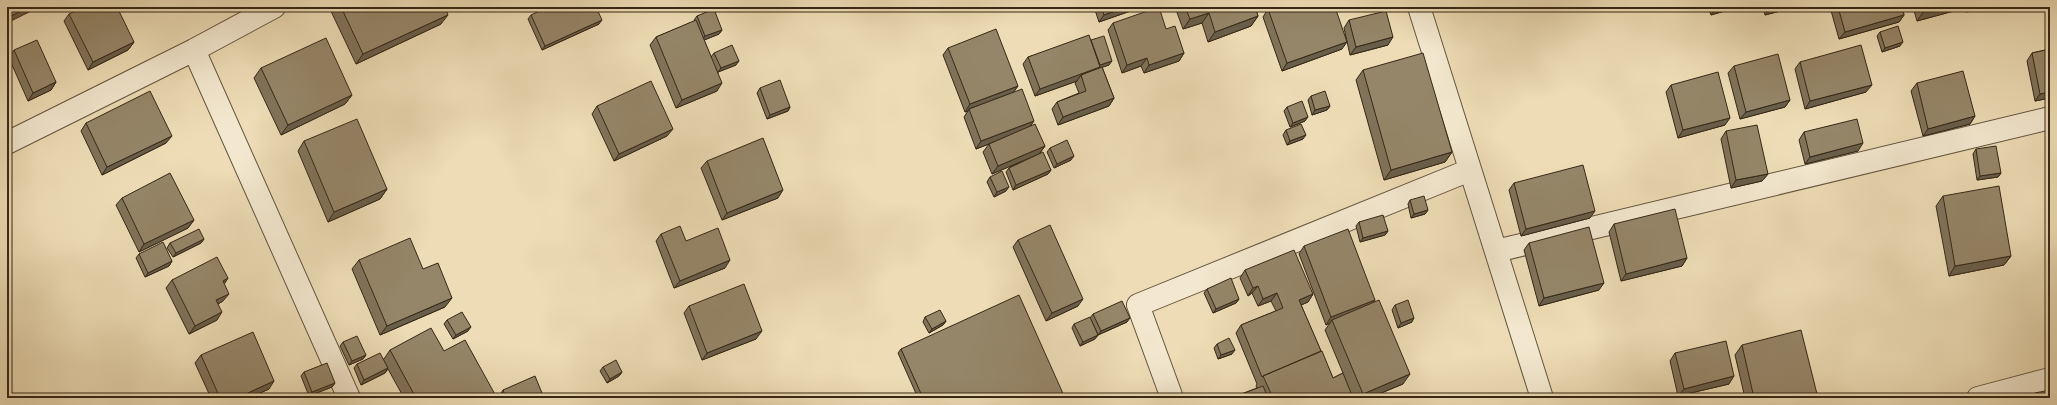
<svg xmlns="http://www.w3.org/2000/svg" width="2057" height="405" font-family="'Libre Caslon Text',serif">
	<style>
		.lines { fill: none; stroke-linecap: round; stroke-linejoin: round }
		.minor-casing { stroke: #63553e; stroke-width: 24 }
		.minor { stroke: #f3e8cf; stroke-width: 22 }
		.wall { fill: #80735a; stroke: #352817 }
		.shaded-wall { fill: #685e4a; stroke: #352817 }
		.building { fill: #958669; stroke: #352817 }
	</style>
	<rect width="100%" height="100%" fill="#eddcb5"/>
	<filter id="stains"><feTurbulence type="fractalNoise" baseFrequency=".005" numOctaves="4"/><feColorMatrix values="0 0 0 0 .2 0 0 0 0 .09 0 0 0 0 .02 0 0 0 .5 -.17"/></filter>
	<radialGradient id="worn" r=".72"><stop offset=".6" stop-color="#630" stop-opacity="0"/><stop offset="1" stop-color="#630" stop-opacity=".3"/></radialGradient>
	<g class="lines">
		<g class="minor-casing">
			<path id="minor" d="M1419 7 1542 398
				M194 50 349 398
				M7 143 194 50 274 7
				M1496 251 2050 118
				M1172 398 1138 305 1470 170
				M1978 398 2050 379"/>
		</g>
		<use href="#minor" class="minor"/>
	</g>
	<path class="wall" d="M329 7H445L441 24 356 64Z
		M1094 7H1142L1099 22Z
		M1175 7H1255L1258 16 1251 26 1208 42 1202 23 1183 29Z
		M1708 7H1738L1711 15Z
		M1763 7H1783L1780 11 1765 15Z
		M1830 7H1902L1904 15 1899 22 1839 39Z
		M1913 7H1962L1961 9 1917 21Z
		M1965 7H1985L1966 12Z
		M1268 9 1342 49 1282 71 1263 17Z
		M69 14 134 42 128 50 88 70 64 21Z
		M531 15 599 24 542 50 528 19Z
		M697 16 722 30 719 34 704 40 711 57 714 53 736 65 718 72 717 91 676 108 650 45 656 37 695 21 694 20Z
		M1349 20 1388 45 1350 55 1344 28Z
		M1113 23 1166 29 1184 53 1179 61 1144 73 1141 66 1122 73 1108 30Z
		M1880 32 1900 46 1882 52 1877 36Z
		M1091 40 1109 65 1102 67 1114 98 1109 106 1058 125 1052 109 1057 102 1079 93 1075 83 1077 81 1035 96 1023 64 1028 57Z
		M948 48 1018 86 1013 92 1030 126 1045 146 1040 153 1051 170 1048 174 1013 190 1006 172 1009 168 1024 160 992 174 983 152 989 144 976 149 964 117 968 111 965 112 943 55Z
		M2050 49V98L2035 101 2027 61 2032 53Z
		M14 50 56 82 51 90 28 101 9 58Z
		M1800 62 1866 92 1805 109 1795 69Z
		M1734 66 1790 100 1785 107 1740 119 1728 73Z
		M261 68 352 95 345 104 281 135 254 78Z
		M1363 70 1452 152 1445 162 1384 180 1356 80Z
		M1917 83 1975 116 1970 124 1923 136 1911 91Z
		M1671 85 1725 125 1678 138 1666 92Z
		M760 88 790 107 788 111 767 119 757 93Z
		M1311 96 1330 106 1327 110 1312 115 1308 100Z
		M597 106 667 136 614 161 592 114Z
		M1287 107 1305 121 1290 127 1284 111Z
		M86 123 166 143 102 175 81 131Z
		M1286 130 1303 139 1287 145 1283 135Z
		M1726 131 1768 174 1762 181 1731 188 1721 139Z
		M1804 132 1858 151 1805 164 1799 140Z
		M304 141 387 189 380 199 328 222 298 151Z
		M1050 148 1071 160 1054 168 1047 152Z
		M1976 149 2001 173 1998 177 1977 180 1973 154Z
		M707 161 778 198 722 220 701 168Z
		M990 177 1006 191 994 197 987 182Z
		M1514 183 1590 218 1521 236 1509 190Z
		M1943 196 2011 256 2004 265 1949 276 1936 206Z
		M122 198 194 220 188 228 139 252 116 205Z
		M1410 200 1428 210 1425 214 1411 218 1408 204Z
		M1359 222 1388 231 1385 235 1360 242 1356 226Z
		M1614 224 1687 258 1682 266 1621 281 1609 232Z
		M661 234 686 241 725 268 674 288 656 241Z
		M204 239 201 243 173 257 167 248 170 243Z
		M1018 240 1078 306 1046 321 1013 247Z
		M1529 243 1599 290 1539 306 1524 250Z
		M1304 246 1375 300 1373 303 1403 384 1369 398H1231L1257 388 1256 386 1257 384 1236 333 1241 325 1276 311 1271 301 1258 306 1252 293 1248 296 1240 278 1245 270 1313 294 1308 302 1301 305 1321 351 1333 378 1343 373 1325 330 1330 323 1326 325 1299 254Z
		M139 254 172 261 169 266 145 277 136 258Z
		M359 260 423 269 445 307 380 335 352 269Z
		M228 278 224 284 223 301 218 304 217 320 189 334 166 288 172 280Z
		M1207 289 1239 299 1236 303 1213 313 1204 293Z
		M1395 305 1412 322 1398 328 1392 310Z
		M689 306 756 339 702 360 684 313Z
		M1093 314 1127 322 1098 335 1090 318Z
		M925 317 946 321 943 325 929 333 923 322Z
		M447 320 468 331 453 339 444 324Z
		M1074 324 1098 335 1095 339 1080 346 1072 328Z
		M343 342 366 355 363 359 349 365 340 346Z
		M1217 344 1232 354 1218 359 1214 348Z
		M1742 345 1818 398H1745L1735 355Z
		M901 349 1065 398H918L898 353Z
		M390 350 444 351 497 398H404L388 369 385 373 361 385 354 368 357 364 384 359Z
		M1675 353 1729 384 1678 396 1670 361Z
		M201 355 269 389 249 398H211L195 363Z
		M603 367 622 372 619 376 607 383 600 371Z
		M304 372 335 383 332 387 309 396 301 376Z
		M503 390 544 398H498Z
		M2035 393 2050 398H2032Z"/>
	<path class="shaded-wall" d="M29 7H35L33 10 7 23V18Z
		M1126 7H1142L1099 22 1104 15Z
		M1719 7H1738L1711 15 1716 8Z
		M1781 7H1783L1780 11 1765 15 1768 11Z
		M1938 7H1962L1961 9 1917 21 1924 11Z
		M1971 7H1985L1966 12 1969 8Z
		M1209 13 1202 23 1183 29 1190 19Z
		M448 15 441 24 356 64 363 54Z
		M1904 15 1899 22 1839 39 1845 32Z
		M1258 16 1251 26 1208 42 1215 32Z
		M602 20 599 24 542 50 545 46Z
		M722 30 719 34 702 41 705 36Z
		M1393 37 1388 45 1350 55 1356 47Z
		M134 42 128 50 88 70 93 62Z
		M1347 42 1342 49 1282 71 1287 63Z
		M1903 42 1900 46 1882 52 1885 48Z
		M1184 53 1179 61 1144 73 1149 65Z
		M1147 58 1141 66 1122 73 1127 65Z
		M739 61 736 65 718 72 721 68Z
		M1112 61 1109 65 1081 75 1077 81 1035 96 1040 89 1097 66Z
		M56 82 51 90 28 101 33 93Z
		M722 83 717 91 676 108 682 100Z
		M1872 85 1866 92 1805 109 1810 101Z
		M1018 86 1013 93 969 109 968 111 965 112 970 104Z
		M2050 92V98L2035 101 2040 94Z
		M352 95 345 104 281 135 288 125Z
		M1114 98 1109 106 1058 125 1063 117Z
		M1790 100 1785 107 1740 119 1746 112Z
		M1330 106 1327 110 1312 115 1315 110Z
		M790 107 788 111 767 119 770 115Z
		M1975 116 1970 124 1923 136 1928 129Z
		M1308 117 1305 121 1290 127 1293 123Z
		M1730 118 1725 125 1678 138 1683 130Z
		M1034 121 1029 128 976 149 981 141Z
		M673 129 667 136 614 161 619 154Z
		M1306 135 1303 139 1287 145 1290 141Z
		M172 136 166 143 102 175 107 167Z
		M1863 143 1858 151 1805 164 1810 157Z
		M1045 146 1039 154 992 174 998 166Z
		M1452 152 1445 162 1384 180 1391 170Z
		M1074 156 1071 160 1054 168 1057 164Z
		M1051 170 1048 174 1013 190 1016 185Z
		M2001 173 1998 177 1977 180 1980 176Z
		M1768 174 1762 181 1731 188 1736 180Z
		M1009 187 1006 191 994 197 997 192Z
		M387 189 380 199 328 222 334 212Z
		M783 190 778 198 722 220 727 213Z
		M1428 210 1425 214 1411 218 1414 214Z
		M1595 211 1590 218 1521 236 1526 229Z
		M194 220 188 228 139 252 144 244Z
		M1388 231 1385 235 1360 242 1363 238Z
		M204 239 201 243 173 257 176 253Z
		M2011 256 2004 265 1949 276 1955 266Z
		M1687 258 1682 266 1621 281 1626 274Z
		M730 260 725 268 674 288 680 281Z
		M172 261 169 266 145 277 148 273Z
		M228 278 223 286V281Z
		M1604 283 1599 290 1539 306 1544 298Z
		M1258 286 1252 293 1248 296 1253 288Z
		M1277 293 1271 301 1258 306 1263 299Z
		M229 294 223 301 211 308 216 300Z
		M1313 294 1308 302 1294 308 1299 300Z
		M452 298 445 307 380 335 387 326Z
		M1083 299 1078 306 1046 321 1052 313Z
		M1239 299 1236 303 1213 313 1216 309Z
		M1375 300 1370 307 1332 320 1330 323 1326 325 1331 317Z
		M222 312 217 320 189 334 195 326Z
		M1130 318 1127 322 1098 335 1101 331Z
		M1414 318 1412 322 1398 328 1401 323Z
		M946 321 943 325 929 333 932 329Z
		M471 327 468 331 453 339 456 335Z
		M762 331 756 339 702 360 707 353Z
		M1098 335 1095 339 1080 346 1083 342Z
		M1235 350 1232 354 1218 359 1221 355Z
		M366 355 363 359 349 365 352 361Z
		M388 368 385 373 361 385 364 380Z
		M622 372 619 376 607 383 610 379Z
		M1410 374 1403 384 1369 398H1360L1363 394Z
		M1734 376 1729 384 1678 396 1684 389Z
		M274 381 269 389 249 398H237Z
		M335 383 332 387 309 396 312 392Z"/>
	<path class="building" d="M7 7H29L7 18Z
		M83 7H117L134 42 93 62 69 14Z
		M341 7H445L448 15 363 54Z
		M548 7H596L602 20 545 46 531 15Z
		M1101 7H1126L1104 15Z
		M1159 7 1166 29 1175 26 1184 53 1149 65 1147 58 1127 65 1113 23Z
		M1185 7H1255L1258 16 1215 32 1209 13 1190 19Z
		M1275 7H1335L1347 42 1287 63 1268 9Z
		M1767 7H1781L1768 11Z
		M1838 7H1902L1904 15 1845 32Z
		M1923 7H1938L1924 11Z
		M714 9 722 30 705 36 697 16Z
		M1386 11 1393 37 1356 47 1349 20Z
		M696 20 722 83 682 100 656 37Z
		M1898 26 1903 42 1885 48 1880 32Z
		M996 29 1018 86 970 104 948 48Z
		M1089 35 1100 67 1040 89 1028 57Z
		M1104 36 1112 61 1100 65 1091 40Z
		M326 38 352 95 288 125 261 68Z
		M37 40 56 82 33 93 14 50Z
		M732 45 739 61 721 68 714 53Z
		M1861 45 1872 85 1810 101 1800 62Z
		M2050 49V92L2040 94 2032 53Z
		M1423 53 1452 152 1391 170 1363 70Z
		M1778 54 1790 100 1746 112 1734 66Z
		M1102 67 1114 98 1063 117 1057 102 1086 91 1081 75Z
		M1963 71 1975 116 1928 129 1917 83Z
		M1718 72 1730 118 1683 130 1671 85Z
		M780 80 790 107 770 115 760 88Z
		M651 81 673 129 619 154 597 106Z
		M1022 89 1034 121 981 141 969 109Z
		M150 91 172 136 107 167 86 123Z
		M1325 91 1330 106 1315 110 1311 96Z
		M1302 101 1308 117 1293 123 1287 107Z
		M357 119 387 189 334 212 304 141Z
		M1857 119 1863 143 1810 157 1804 132Z
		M1035 124 1045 146 998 166 989 144Z
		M1301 124 1306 135 1290 141 1286 130Z
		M1757 125 1768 174 1736 180 1726 131Z
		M763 138 783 190 727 213 707 161Z
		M1067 140 1074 156 1057 164 1050 148Z
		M1996 146 2001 173 1980 176 1976 149Z
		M1043 152 1051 170 1016 185 1009 168Z
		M1583 165 1595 211 1526 229 1514 183Z
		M1002 171 1009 187 997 192 990 177Z
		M170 173 194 220 144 244 122 198Z
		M1999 186 2011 256 1955 266 1943 196Z
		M1424 196 1428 210 1414 214 1410 200Z
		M1675 209 1687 258 1626 274 1614 224Z
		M1383 215 1388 231 1363 238 1359 222Z
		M1050 225 1083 299 1052 313 1018 240Z
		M680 226 686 241 718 228 730 260 680 281 661 234Z
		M1589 227 1604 283 1544 298 1529 243Z
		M199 229 204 239 176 253 170 243Z
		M1348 229 1375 300 1331 317 1304 246Z
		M410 238 423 269 438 263 452 298 387 326 359 260Z
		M163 242 172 261 148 273 139 254Z
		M1294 250 1313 294 1299 300 1321 351 1263 376 1262 377 1241 325 1283 308 1277 293 1263 299 1258 286 1253 288 1245 270Z
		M217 257 228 278 223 281 229 294 216 300 222 312 195 326 172 280Z
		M1231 278 1239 299 1216 309 1207 289Z
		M744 284 762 331 707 353 689 306Z
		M1019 295 1065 398H923L901 349Z
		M1379 300 1410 374 1363 394 1332 320Z
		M1408 300 1414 318 1401 323 1395 305Z
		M1122 301 1130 318 1101 331 1093 314Z
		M940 310 946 321 932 329 925 317Z
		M462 312 471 327 456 335 447 320Z
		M1090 317 1098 335 1083 342 1074 324Z
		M431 328 444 351 465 340 497 398H416L390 350Z
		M1801 330 1818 398H1754L1742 345Z
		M253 332 274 381 237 398H220L201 355Z
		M357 336 366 355 352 361 343 342Z
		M1229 338 1235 350 1221 355 1217 344Z
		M1726 341 1734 376 1684 389 1675 353Z
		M1322 351 1333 378 1343 373 1353 398H1273L1263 376Z
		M380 353 388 368 364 380 357 364Z
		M616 360 622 372 610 379 603 367Z
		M327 363 335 383 312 392 304 372Z
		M535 376 544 398H506L503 390Z
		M1263 386 1268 398H1231Z
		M2050 390V398H2036L2035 393Z"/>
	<rect width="2057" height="405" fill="none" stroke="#eddcb5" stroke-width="24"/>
	<rect x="8" y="8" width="2041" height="389" fill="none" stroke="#352817" stroke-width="2"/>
	<rect x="12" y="12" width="2033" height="381" fill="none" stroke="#352817"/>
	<rect width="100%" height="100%" filter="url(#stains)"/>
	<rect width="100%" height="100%" fill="url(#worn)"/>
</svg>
